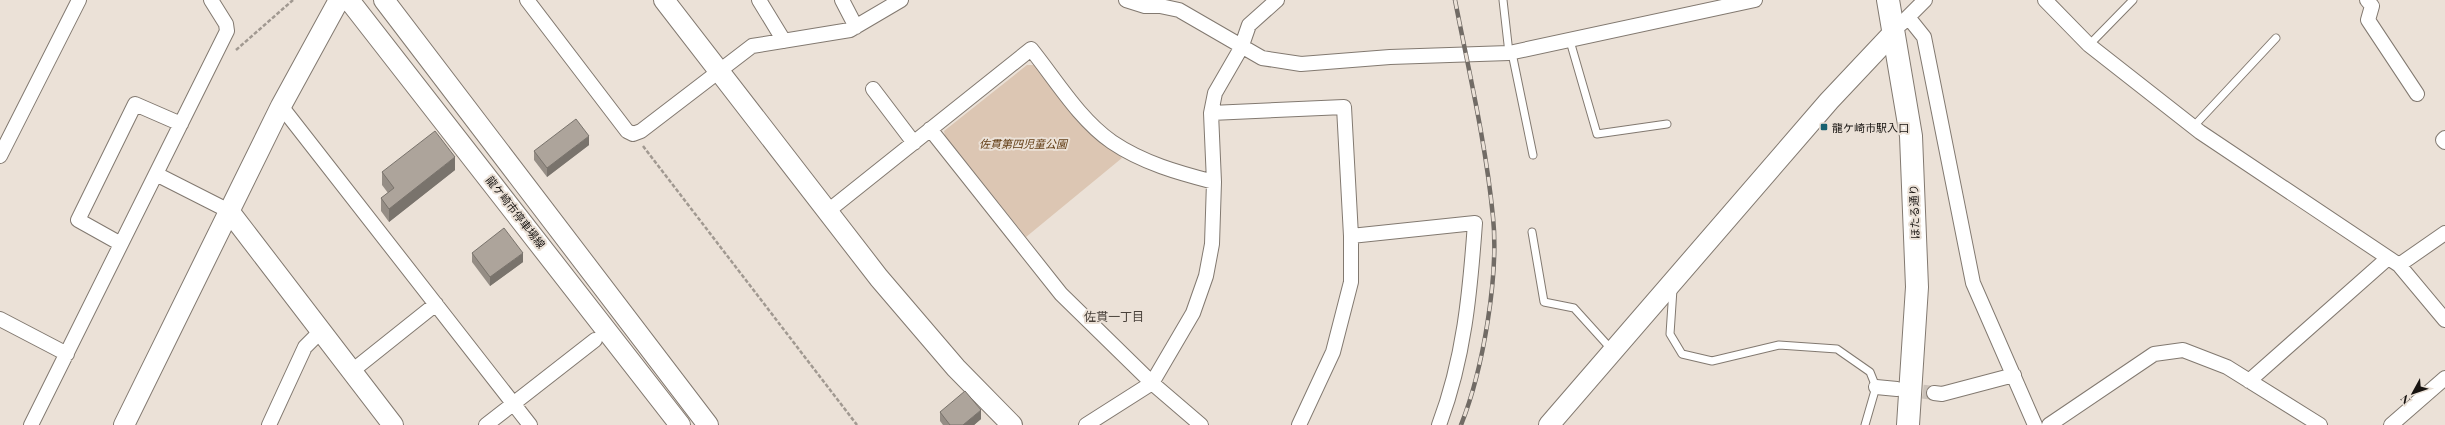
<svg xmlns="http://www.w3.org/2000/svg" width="2445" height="425" font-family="'Playfair Display','Noto Sans JP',serif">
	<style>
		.green { fill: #dcc6b3 }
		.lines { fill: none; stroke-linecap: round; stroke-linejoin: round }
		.street-tunnel { stroke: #cbc2b9; stroke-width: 14; stroke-dasharray: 14 7; stroke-linecap: butt }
		.lane-casing { stroke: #827970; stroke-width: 9 }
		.street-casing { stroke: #827970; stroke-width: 16 }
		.secondary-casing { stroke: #827970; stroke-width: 22 }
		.primary-casing { stroke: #827970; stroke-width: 24 }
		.path { stroke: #a19991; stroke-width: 2.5; stroke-dasharray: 4 2; stroke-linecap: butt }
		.lane { stroke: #fff; stroke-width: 7 }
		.street { stroke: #fff; stroke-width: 14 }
		.secondary { stroke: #fff; stroke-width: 20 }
		.primary { stroke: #fff; stroke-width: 22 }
		.rail-casing { stroke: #716b65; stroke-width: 4.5 }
		.rail { stroke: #ebe1d7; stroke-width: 3; stroke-dasharray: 9; stroke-linecap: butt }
		.wall { fill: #958d85 }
		.shaded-wall { fill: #79736c }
		.building { fill: #ada49b; stroke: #79736c }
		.poi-dot { fill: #186170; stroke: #ebe1d7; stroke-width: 1.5 }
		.labels { text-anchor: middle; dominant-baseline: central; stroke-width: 4; stroke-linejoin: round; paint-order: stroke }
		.poi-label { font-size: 11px; fill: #181411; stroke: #ebe1d7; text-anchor: start }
		.park-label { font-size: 11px; font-style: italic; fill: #613c14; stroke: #ebe1d7 }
		.street-label { font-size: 11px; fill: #181411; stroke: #ebe1d7 }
		.neighbourhood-label { font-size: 12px; fill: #49413a; stroke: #ebe1d7 }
	</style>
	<rect width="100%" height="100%" fill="#ebe1d7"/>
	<path class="green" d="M1027 65H1034L1078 122 1122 158 1026 237 945 136 944 131Z"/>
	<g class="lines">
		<path class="street-tunnel" d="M1902 389 1934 393"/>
		<g class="lane-casing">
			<path id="lane" d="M1503 0 1509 53
				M1570 41 1597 134 1667 124
				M2089 45 2133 0
				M1512 53 1533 155
				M2193 127 2276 38
				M1532 232 1544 302 1574 308 1612 350
				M1673 289 1670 334 1682 354 1712 361 1779 345 1837 349 1870 372 1876 387 1865 425"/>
		</g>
		<g class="street-casing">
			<path id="street" d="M527 0 627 131 633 134 641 131 752 46 850 30 901 0
				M759 0 784 41
				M842 0 856 27
				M1126 0 1145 6H1160L1179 10 1262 58 1301 64 1390 57 1509 53 1755 0
				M2045 0 2089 45 2200 132 2399 265 2445 320
				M2367 0 2372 6 2368 20 2417 94
				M1908 17 1924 37 1973 283 2035 425
				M1901 24 1925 0
				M873 89 914 143
				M281 106 530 425
				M1211 113 1344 107 1351 236 1475 223C1470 293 1464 359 1439 425
				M930 129 1061 294 1152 383 1201 425
				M2445 138 2443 140 2445 142
				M0 156 79 0
				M156 174 229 211
				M828 211 1031 49C1056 80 1079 119 1112 142 1143 163 1179 173 1214 182
				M121 244 78 220 135 104 181 124
				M2399 265 2445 233
				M0 319 67 354
				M352 371 436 304
				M2249 381 2388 258
				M1876 387 1897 389
				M1934 393 1942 394 2014 375
				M31 425 227 31 226 24 211 0
				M269 425 305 347 322 330
				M486 425 595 340
				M1086 425 1152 383 1193 313 1206 276 1212 244 1214 182 1211 113 1215 93 1241 48 1249 25 1277 0
				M1299 425 1333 352 1351 282V236
				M2049 425 2154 354 2183 350 2227 367 2320 425
				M2391 425 2445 378"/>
		</g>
		<g class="secondary-casing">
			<path id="secondary" d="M349 0 680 425
				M384 0 708 425
				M664 0 879 278 956 368 1012 425
				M229 211 393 425
				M124 425 281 106 339 0
				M1549 425 1829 101 1894 32"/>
		</g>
		<g class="primary-casing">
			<path id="primary" d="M1888 0 1911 136 1917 287 1908 425"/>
		</g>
		<path class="path" d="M236 50 293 0
			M643 146 857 425"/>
		<use href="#lane" class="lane"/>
		<use href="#street" class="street"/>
		<use href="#secondary" class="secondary"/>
		<use href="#primary" class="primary"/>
		<g class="rail-casing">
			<path id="rail" d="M1455 0C1469 72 1486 144 1493 217 1499 276 1483 370 1461 425"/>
		</g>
		<use href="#rail" class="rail"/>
	</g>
	<path class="wall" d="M589 145 547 177 534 160V151Z
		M455 170 389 222 381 211V198L388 193 382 185V172Z
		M472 253 523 262 490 286 472 262Z
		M940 412 981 419 974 425H943L940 421Z"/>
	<path class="shaded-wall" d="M589 136V145L547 177V168Z
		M455 157V170L389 222V209Z
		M523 253V262L490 286V277Z
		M981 410V419L974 425H963Z"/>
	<path class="building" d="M576 119 589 136 547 168 534 151Z
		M435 131 455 157 389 209 381 198 394 188 382 172Z
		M504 228 523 253 490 277 472 253Z
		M965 391 981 410 963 425H950L940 412Z"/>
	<rect class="poi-dot" x="1820" y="123" width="8" height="8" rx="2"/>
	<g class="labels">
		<g class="poi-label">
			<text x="1832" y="127">龍ケ崎市駅入口</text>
		</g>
		<g class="park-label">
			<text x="1023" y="143">佐貫第四児童公園</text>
		</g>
		<g class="street-label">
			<text transform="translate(516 212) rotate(52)">龍ケ崎市停車場線</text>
			<text transform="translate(1914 212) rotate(-92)">ほたる通り</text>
		</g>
		<g class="neighbourhood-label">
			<text x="1114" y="316">佐貫一丁目</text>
		</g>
	</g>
	<g transform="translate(2413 393) rotate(230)" stroke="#ebe1d7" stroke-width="3" paint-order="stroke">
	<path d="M0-3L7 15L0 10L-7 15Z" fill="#181411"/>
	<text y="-6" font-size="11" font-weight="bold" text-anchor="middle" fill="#181411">N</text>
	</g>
</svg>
